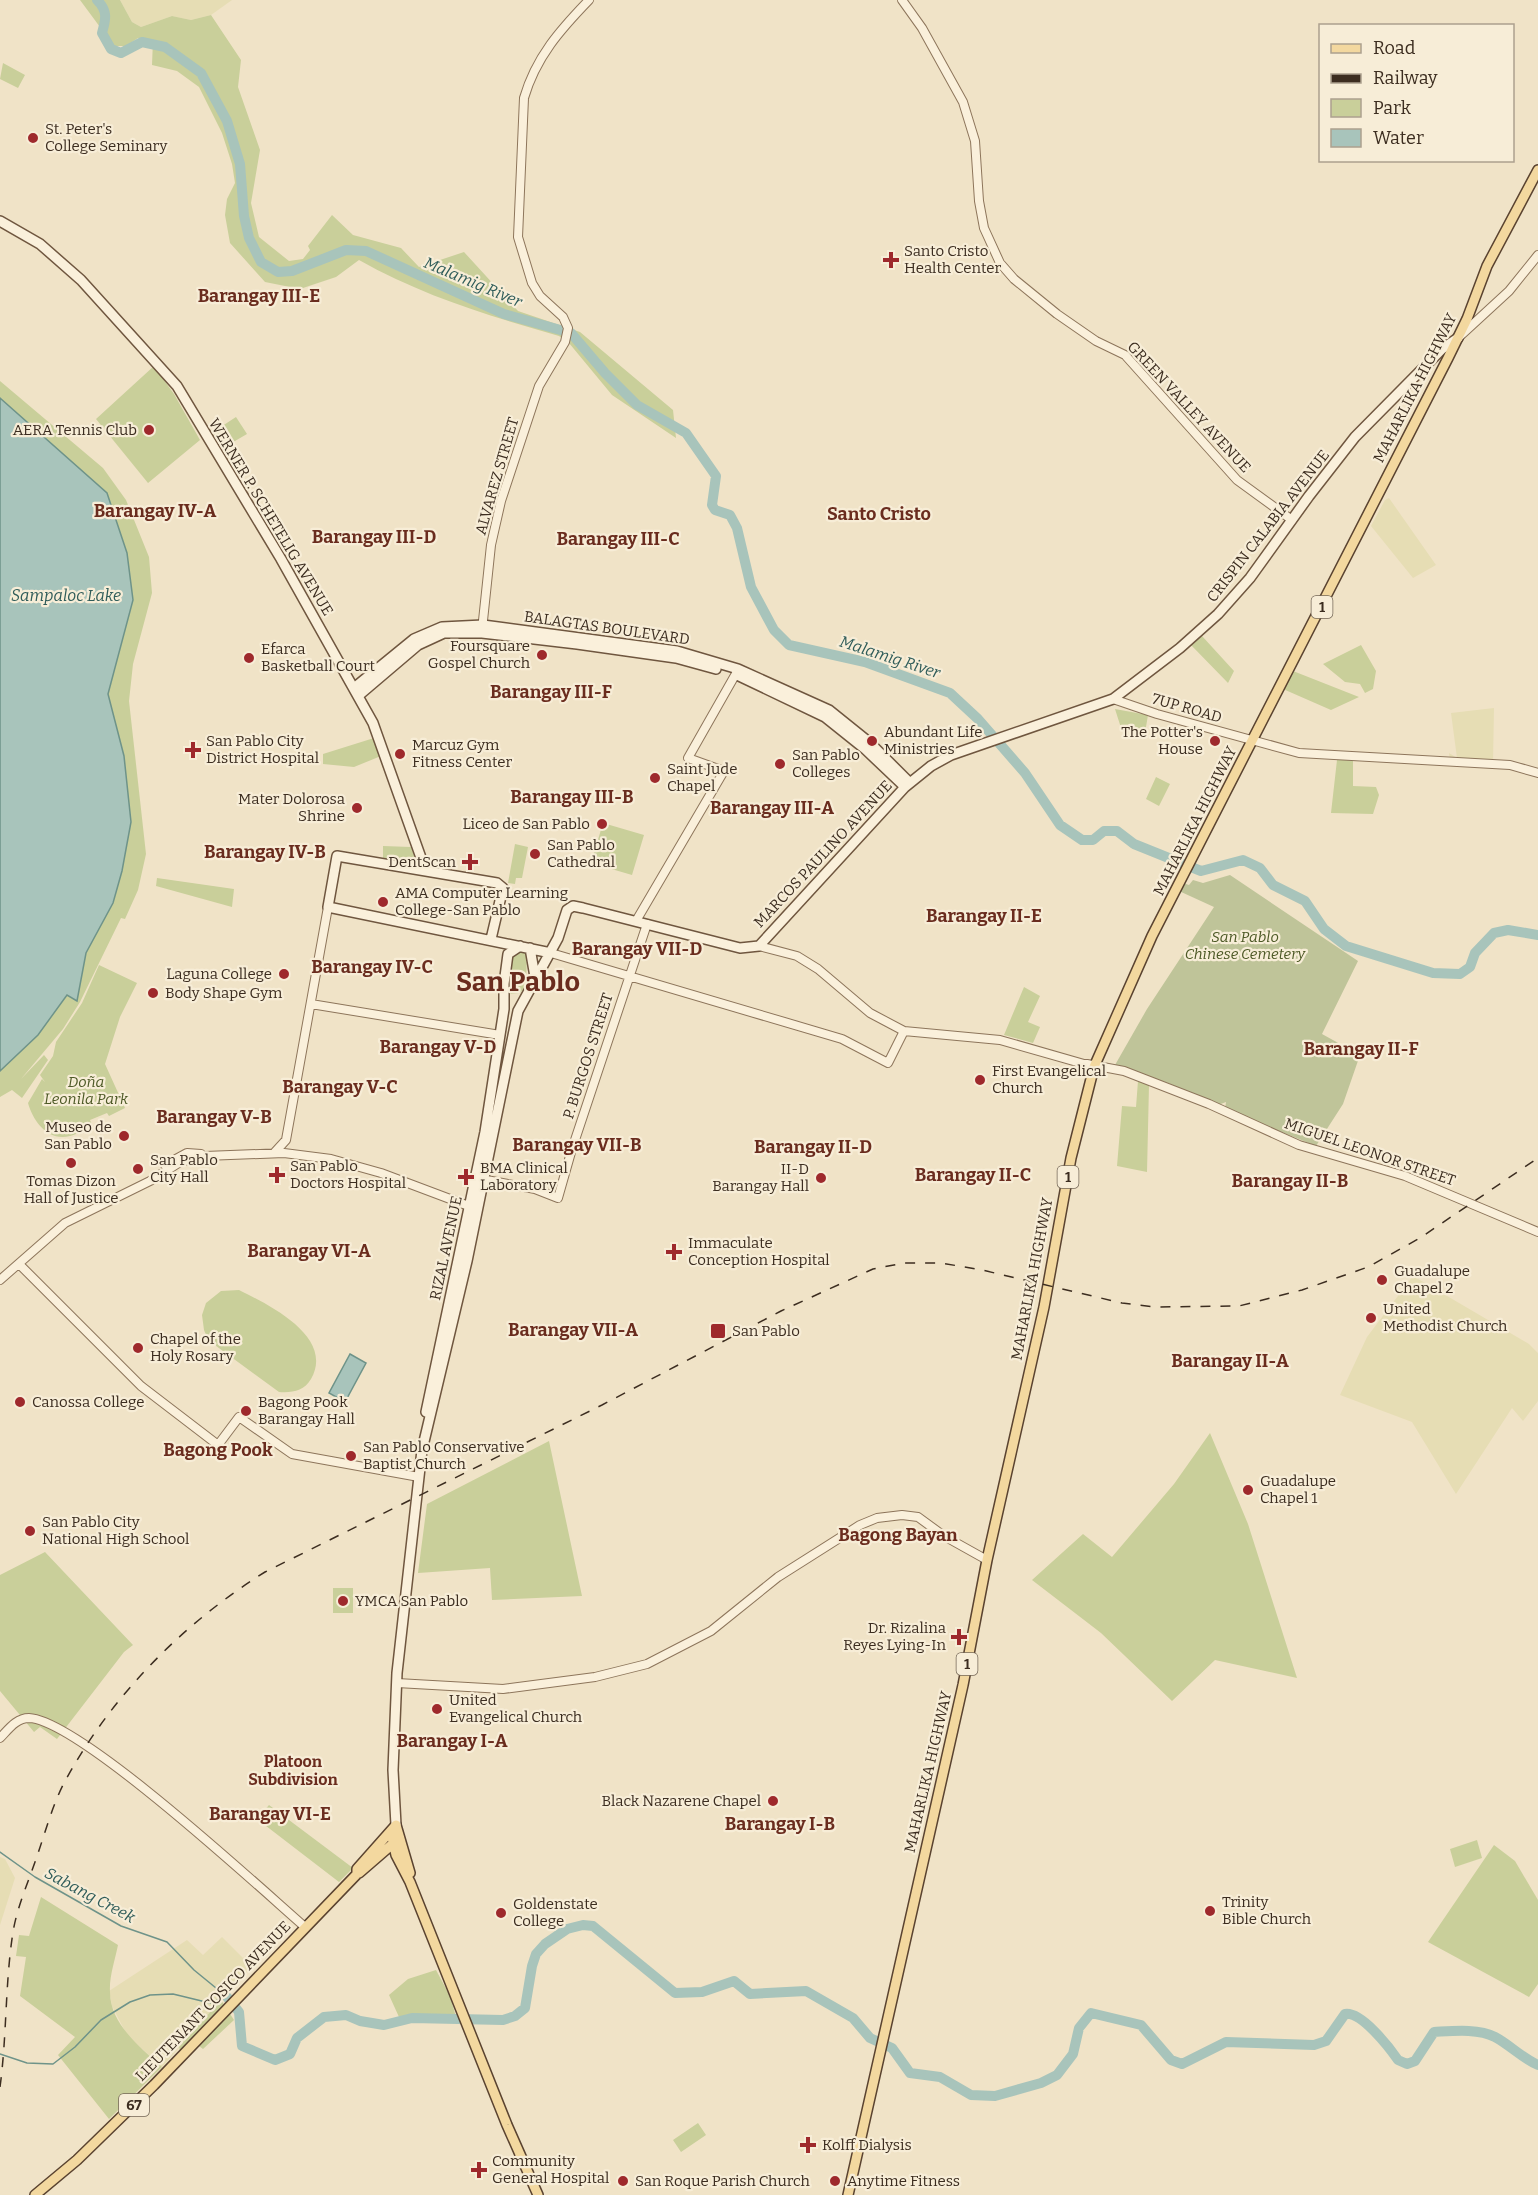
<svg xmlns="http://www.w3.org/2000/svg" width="1538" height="2195" font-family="Bitter,serif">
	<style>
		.farmland { fill: #e6ddb4 }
		.green { fill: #c9cf9a }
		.cemetery { fill: #bfc499 }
		.water { fill: #a8c4bb; stroke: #6e9389; stroke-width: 1.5 }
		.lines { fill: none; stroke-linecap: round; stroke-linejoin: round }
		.stream { stroke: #6e9389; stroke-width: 1.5 }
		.river { stroke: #a8c4bb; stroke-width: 10 }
		.tertiary-casing { stroke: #8d755b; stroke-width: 10 }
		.secondary-casing { stroke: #6f563f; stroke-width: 12 }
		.primary-casing { stroke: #5a4330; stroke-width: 12 }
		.tertiary { stroke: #faf0db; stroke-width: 8 }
		.secondary { stroke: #faf0db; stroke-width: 9 }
		.primary { stroke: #f3d89f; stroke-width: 9 }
		.rail { stroke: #3c2d20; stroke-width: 1.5; stroke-dasharray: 10 10; stroke-linecap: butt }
		.poi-dot { fill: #9e292c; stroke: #f7edd7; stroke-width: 2 }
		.labels { text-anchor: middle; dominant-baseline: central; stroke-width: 4.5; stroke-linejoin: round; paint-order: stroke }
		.shield { fill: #f7edd7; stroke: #746757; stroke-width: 1.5 }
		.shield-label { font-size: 14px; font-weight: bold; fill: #3c2d20 }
		.poi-label { font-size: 15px; fill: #3c2d20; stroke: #f7edd7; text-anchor: start }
		.street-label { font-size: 15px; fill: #3c2d20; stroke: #f7edd7 }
		.park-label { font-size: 15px; font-style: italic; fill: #4d5926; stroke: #f7edd7 }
		.water-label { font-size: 16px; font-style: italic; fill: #2f5c59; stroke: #f7edd7 }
		.neighbourhood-label { font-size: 16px; font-weight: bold; fill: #6a2c1e; stroke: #f7edd7 }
		.quarter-label { font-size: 18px; font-weight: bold; fill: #6a2c1e; stroke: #f7edd7 }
		.town-label { font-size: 27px; font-weight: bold; fill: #6a2c1e; stroke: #f7edd7 }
	</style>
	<rect width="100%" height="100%" fill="#f0e3c7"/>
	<path class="farmland" d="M120 0H232L211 15 191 20 172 16 141 27 132 22Z
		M1389 498 1436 565 1413 578 1371 526 1385 500Z
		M1494 708 1493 763 1450 762 1449 753 1457 758 1451 713Z
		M1413 1276 1529 1344 1538 1353V1401L1523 1421 1512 1408 1456 1494 1412 1422 1340 1395 1367 1337Z
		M0 1857 5 1859 15 1878 0 1925Z
		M222 1937 243 1958 249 1953 258 1960 162 2067 127 2035 112 2006 109 1991 187 1940 203 1955Z"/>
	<path class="green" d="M80 0H120L132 22 141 27 172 16 191 20 211 15 241 60 238 87 260 150 251 203 259 237 289 261 303 259 310 250 308 246 332 215 353 235 401 248 419 267 464 252 518 311 580 332 673 410 676 438 612 395 569 343 559 336C489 316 423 296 359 260L336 277 300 289 265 282 230 243 225 215 227 199 235 183 232 164 222 133 199 87 177 71 152 65 153 40 138 38 126 46H114Z
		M3 63 25 75 18 88 0 79Z
		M154 366 174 394 200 440 148 483 96 419Z
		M0 381 103 468 126 500 149 557 152 593 133 664 129 701 146 854 138 890 125 919 121 918 80 1002 63 1029 21 1079 44 1055 48 1060 22 1098 12 1090 0 1097V1071L38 1035 67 995 77 1001 86 953 113 903 122 871 131 822 124 756 108 694 133 600 107 493 0 398Z
		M236 417 247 434 223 448 213 432Z
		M1202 636 1234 671 1228 683 1191 645Z
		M1361 645 1376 671 1373 689 1365 693 1360 684 1345 682 1323 664Z
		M1293 671 1359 697 1331 710 1283 689Z
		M1115 709 1148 715 1145 733 1122 731Z
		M374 738 381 756 354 767 323 764V754Z
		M1337 760H1353V786L1376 787 1379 795 1373 814 1331 813Z
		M1156 777 1170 784 1159 806 1146 799Z
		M603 823 644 835 632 875 591 863Z
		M515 844 528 847 522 878H516L515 884 508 883Z
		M383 846 411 847 417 864 383 861Z
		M157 878 234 889 232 907 156 886Z
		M522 950 527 952 526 986 520 993 511 994 506 989 510 956Z
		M99 965 137 983 120 1017 105 1064 125 1108 109 1116 107 1113 90 1120 92 1125C85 1128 77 1135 70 1136 48 1142 33 1121 28 1103L42 1079 45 1082 40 1075 53 1056 56 1042 82 1003Z
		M1024 987 1040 996 1028 1022 1040 1027 1033 1043 1004 1035Z
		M1138 1081 1149 1085 1147 1172 1117 1166 1122 1106 1136 1107Z
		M239 1290C269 1305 335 1337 311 1379 304 1391 292 1393 279 1392L208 1340 204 1330 202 1315 206 1303 221 1291Z
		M1210 1433 1248 1524 1297 1678 1215 1660 1172 1701 1101 1633 1032 1580 1083 1534 1112 1557 1174 1484Z
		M549 1441 582 1596 492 1600 490 1568 418 1573 427 1504Z
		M45 1552 133 1645 124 1652 57 1739 40 1727 34 1732 0 1691V1575Z
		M333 1588H353V1613H333Z
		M269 1805 353 1868 339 1882 257 1819Z
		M1477 1840 1482 1858 1455 1867 1450 1849Z
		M1494 1845 1515 1861 1538 1900V1984L1529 1997 1428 1942Z
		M41 1897 118 1945C115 1960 109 1977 110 1992 110 2024 140 2047 162 2067L109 2119 58 2055 75 2037 20 1996 26 1957 16 1956 19 1935 29 1936Z
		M436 1970 450 1996 456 2017H399L389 1995 408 1979Z
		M221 2000 234 2020 203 2049 199 2046 183 2062 179 2047Z
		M698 2123 706 2135 681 2152 673 2140Z"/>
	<path class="cemetery" d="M1230 875 1358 961 1322 1034 1360 1055 1343 1104 1316 1146 1225 1109 1226 1102 1218 1105 1168 1083 1115 1065 1147 1009 1214 907 1179 891 1183 883 1189 885 1193 880 1203 883Z"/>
	<path class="water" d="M0 398 107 493 127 553 133 600 108 694 124 756 131 822 122 871 113 903 86 953 77 1001 67 995 38 1035 0 1071Z
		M350 1354 366 1363 345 1402 329 1393Z"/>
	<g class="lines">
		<path class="stream" d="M0 1852 35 1877 121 1926 167 1942 194 1970 227 1997
			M0 2054 27 2063 53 2064 75 2047 101 2020 130 2002 150 1995 173 1994 210 2003 226 1997"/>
		<path class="river" d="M97 0C108 11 106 19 102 33L111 49 121 53 142 42 165 47 201 73 227 121 240 164 244 216 249 238 261 262 278 272 292 271 346 250 366 251 504 314 571 333 605 373 637 405 686 433 716 476 712 505 715 510 730 515 737 528 751 587 774 630 789 645 865 662 950 693 978 719 1025 773 1060 825 1082 840H1093L1104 831H1117L1134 844 1201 871 1243 860 1260 868 1273 885 1305 901 1324 929 1346 946 1433 973 1460 974 1470 967 1475 953 1494 933 1508 930 1538 935
			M227 1997 239 2012 242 2046 275 2060 290 2054 297 2038 324 2017 346 2015 360 2021 384 2025 412 2018 503 2020 515 2016 525 2008 532 1966 536 1954 545 1944 567 1929 583 1925 593 1926 675 1993 702 1992 734 1981 750 1994 806 1991 853 2018 870 2038 892 2048 910 2073 940 2077 971 2095 995 2096 1041 2083 1057 2075 1073 2054 1079 2028 1091 2013 1141 2025 1171 2060 1182 2064 1226 2042 1314 2045 1326 2041 1345 2014C1361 2011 1389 2047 1398 2060L1407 2064 1415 2061 1434 2032C1452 2031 1478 2028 1495 2037 1510 2045 1522 2058 1538 2065"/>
		<g class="tertiary-casing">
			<path id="tertiary" d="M902 0 922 28 963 102 975 141 979 201 984 228 1000 263 1014 279 1057 314 1096 341 1125 355 1237 480 1292 520
				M1459 337 1509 291 1538 255
				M482 630 491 545 501 501 539 386 565 342 568 328 563 317 540 296 532 283 518 237 524 98C536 57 560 30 589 0
				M1113 699 1157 714 1299 753 1510 765 1538 773
				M636 921 724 771 688 758 738 670
				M759 946 797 956 818 969 870 1013 904 1031 1000 1040 1091 1066
				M551 953 842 1039 888 1063 904 1031
				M311 1004 500 1035
				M1087 1064 1124 1071 1209 1104 1299 1145 1405 1176 1538 1232
				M275 1152 286 1140 328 907
				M165 1165 187 1153 201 1154
				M481 1179 535 1189 558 1198 572 1149 647 924
				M19 1264 141 1386 218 1445 239 1417 292 1454 419 1477
				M0 1280 65 1223 150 1181 180 1162 205 1156 284 1153 331 1159 381 1173 474 1208
				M397 1683 503 1689 595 1677 647 1664 711 1631 778 1577 860 1525 877 1518 902 1515 918 1517 944 1536 987 1560
				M0 1738C8 1730 16 1718 29 1718 79 1720 259 1887 305 1927"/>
		</g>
		<g class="secondary-casing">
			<path id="secondary" d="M0 221 40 244 81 280 177 386 281 559 373 723 425 869
				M737 675 825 717 865 749 905 787
				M354 688 414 639 442 627 483 625 677 651 738 669 829 710 870 743 910 783
				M358 696 418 645 444 633H482L577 644 676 658 716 669
				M491 939 503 888 497 883 337 856 328 907 551 953
				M530 948 535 977
				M426 1412 485 1132 504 1009V984L508 954 520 946
				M396 1825 393 1770 397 1673 422 1450 467 1261 518 1011 558 938 567 910 573 906 583 908 740 948 759 946 905 787 931 766 951 755 1113 699 1180 648 1218 614 1250 578 1309 496 1355 437 1442 349 1458 338"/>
		</g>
		<g class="primary-casing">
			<path id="primary" d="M396 1825 410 1873
				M391 1833 396 1855 410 1882 507 2125 538 2195
				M359 1873 396 1841
				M35 2195 77 2160 154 2085 357 1874V1869L396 1825
				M848 2195 963 1685 987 1560 1044 1307 1071 1158 1094 1067 1152 936 1448 358 1467 319 1487 266 1538 170"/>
		</g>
		<use href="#tertiary" class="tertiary"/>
		<use href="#secondary" class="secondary"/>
		<use href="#primary" class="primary"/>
		<path class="rail" d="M0 2087C7 2035 5 1983 13 1932 17 1908 27 1885 35 1862 44 1837 51 1809 63 1785 109 1698 182 1624 265 1572L602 1405 781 1311 873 1269 904 1263H941L982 1270 1122 1303 1154 1307 1239 1306 1302 1290 1368 1267 1420 1238 1538 1158"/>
	</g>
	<g class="poi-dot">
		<circle cx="33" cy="138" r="6"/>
		<path d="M888 251h6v6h6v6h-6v6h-6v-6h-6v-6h6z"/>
		<circle cx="149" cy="430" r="6"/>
		<circle cx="542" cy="655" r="6"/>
		<circle cx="249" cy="658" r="6"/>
		<circle cx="872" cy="741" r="6"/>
		<circle cx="1215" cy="741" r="6"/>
		<path d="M190 741h6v6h6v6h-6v6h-6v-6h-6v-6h6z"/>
		<circle cx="400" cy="754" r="6"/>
		<circle cx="780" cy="764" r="6"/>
		<circle cx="655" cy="778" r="6"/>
		<circle cx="357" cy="808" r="6"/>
		<circle cx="602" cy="824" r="6"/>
		<circle cx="535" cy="854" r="6"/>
		<path d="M467 853h6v6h6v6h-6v6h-6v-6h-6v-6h6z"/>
		<circle cx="383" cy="902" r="6"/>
		<circle cx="284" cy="974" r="6"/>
		<circle cx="153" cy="993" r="6"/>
		<circle cx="980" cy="1080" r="6"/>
		<circle cx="124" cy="1136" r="6"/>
		<circle cx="71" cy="1163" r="6"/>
		<circle cx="138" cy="1169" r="6"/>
		<path d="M274 1166h6v6h6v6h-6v6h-6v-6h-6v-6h6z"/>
		<path d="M463 1168h6v6h6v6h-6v6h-6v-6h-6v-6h6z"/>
		<circle cx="821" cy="1178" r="6"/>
		<path d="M671 1243h6v6h6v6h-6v6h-6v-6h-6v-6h6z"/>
		<circle cx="1382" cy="1280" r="6"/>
		<circle cx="1371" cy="1318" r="6"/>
		<rect x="710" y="1323" width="16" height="16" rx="3"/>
		<circle cx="138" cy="1348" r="6"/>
		<circle cx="20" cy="1402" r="6"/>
		<circle cx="246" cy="1411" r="6"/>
		<circle cx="351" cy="1456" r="6"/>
		<circle cx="1248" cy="1490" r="6"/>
		<circle cx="30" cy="1531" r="6"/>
		<circle cx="343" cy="1601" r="6"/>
		<path d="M956 1628h6v6h6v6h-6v6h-6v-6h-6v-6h6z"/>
		<circle cx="437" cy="1709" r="6"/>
		<circle cx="773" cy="1801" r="6"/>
		<circle cx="1210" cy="1911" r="6"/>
		<circle cx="501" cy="1913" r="6"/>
		<path d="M805 2136h6v6h6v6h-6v6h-6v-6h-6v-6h6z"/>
		<path d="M476 2161h6v6h6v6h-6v6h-6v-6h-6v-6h6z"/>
		<circle cx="623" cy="2181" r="6"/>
		<circle cx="835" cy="2181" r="6"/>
	</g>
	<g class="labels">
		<g class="shield">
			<rect x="1311.5" y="596" width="21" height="22" rx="4.5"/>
			<rect x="1057.5" y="1166" width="21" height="22" rx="4.5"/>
			<rect x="956.5" y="1653" width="21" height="22" rx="4.5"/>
			<rect x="119" y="2094" width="30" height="22" rx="4.5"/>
		</g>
		<g class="shield-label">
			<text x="1322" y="607">1</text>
			<text x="1068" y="1177">1</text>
			<text x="967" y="1664">1</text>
			<text x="134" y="2105">67</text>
		</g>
		<g class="poi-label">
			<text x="45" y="129">St. Peter's<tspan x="45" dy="17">College Seminary</tspan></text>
			<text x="904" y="251">Santo Cristo<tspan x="904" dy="17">Health Center</tspan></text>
			<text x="137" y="430" text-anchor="end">AERA Tennis Club</text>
			<text x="530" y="646" text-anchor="end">Foursquare<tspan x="530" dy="17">Gospel Church</tspan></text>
			<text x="261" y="649">Efarca<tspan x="261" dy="17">Basketball Court</tspan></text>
			<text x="884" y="732">Abundant Life<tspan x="884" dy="17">Ministries</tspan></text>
			<text x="1203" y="732" text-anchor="end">The Potter's<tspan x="1203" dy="17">House</tspan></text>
			<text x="206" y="741">San Pablo City<tspan x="206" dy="17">District Hospital</tspan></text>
			<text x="412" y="745">Marcuz Gym<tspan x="412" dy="17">Fitness Center</tspan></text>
			<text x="792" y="755">San Pablo<tspan x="792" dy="17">Colleges</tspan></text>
			<text x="667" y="769">Saint Jude<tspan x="667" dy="17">Chapel</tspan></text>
			<text x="345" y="799" text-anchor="end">Mater Dolorosa<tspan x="345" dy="17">Shrine</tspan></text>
			<text x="590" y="824" text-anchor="end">Liceo de San Pablo</text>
			<text x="547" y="845">San Pablo<tspan x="547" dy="17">Cathedral</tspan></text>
			<text x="456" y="862" text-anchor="end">DentScan</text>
			<text x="395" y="893">AMA Computer Learning<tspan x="395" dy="17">College-San Pablo</tspan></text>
			<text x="272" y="974" text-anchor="end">Laguna College</text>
			<text x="165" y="993">Body Shape Gym</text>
			<text x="992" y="1071">First Evangelical<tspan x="992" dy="17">Church</tspan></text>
			<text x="112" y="1127" text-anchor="end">Museo de<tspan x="112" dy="17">San Pablo</tspan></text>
			<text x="150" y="1160">San Pablo<tspan x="150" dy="17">City Hall</tspan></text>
			<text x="290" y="1166">San Pablo<tspan x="290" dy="17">Doctors Hospital</tspan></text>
			<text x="480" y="1168">BMA Clinical<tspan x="480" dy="17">Laboratory</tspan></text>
			<text x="809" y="1169" text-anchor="end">II-D<tspan x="809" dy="17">Barangay Hall</tspan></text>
			<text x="71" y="1181" text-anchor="middle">Tomas Dizon<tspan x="71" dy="17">Hall of Justice</tspan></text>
			<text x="688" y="1243">Immaculate<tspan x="688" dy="17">Conception Hospital</tspan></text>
			<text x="1394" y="1271">Guadalupe<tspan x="1394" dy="17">Chapel 2</tspan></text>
			<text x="1383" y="1309">United<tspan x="1383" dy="17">Methodist Church</tspan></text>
			<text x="732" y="1331">San Pablo</text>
			<text x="150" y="1339">Chapel of the<tspan x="150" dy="17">Holy Rosary</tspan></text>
			<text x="32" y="1402">Canossa College</text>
			<text x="258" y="1402">Bagong Pook<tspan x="258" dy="17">Barangay Hall</tspan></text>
			<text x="363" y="1447">San Pablo Conservative<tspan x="363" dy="17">Baptist Church</tspan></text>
			<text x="1260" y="1481">Guadalupe<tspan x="1260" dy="17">Chapel 1</tspan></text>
			<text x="42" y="1522">San Pablo City<tspan x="42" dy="17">National High School</tspan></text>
			<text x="355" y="1601">YMCA San Pablo</text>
			<text x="946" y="1628" text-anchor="end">Dr. Rizalina<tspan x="946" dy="17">Reyes Lying-In</tspan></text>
			<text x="449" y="1700">United<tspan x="449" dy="17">Evangelical Church</tspan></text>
			<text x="761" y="1801" text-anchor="end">Black Nazarene Chapel</text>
			<text x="1222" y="1902">Trinity<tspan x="1222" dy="17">Bible Church</tspan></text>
			<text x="513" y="1904">Goldenstate<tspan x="513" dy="17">College</tspan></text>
			<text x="822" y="2145">Kolff Dialysis</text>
			<text x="492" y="2161">Community<tspan x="492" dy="17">General Hospital</tspan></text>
			<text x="635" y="2181">San Roque Parish Church</text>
			<text x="847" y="2181">Anytime Fitness</text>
		</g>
		<g class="street-label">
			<text transform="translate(1415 388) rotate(-63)">MAHARLIKA HIGHWAY</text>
			<text transform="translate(1189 407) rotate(47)">GREEN VALLEY AVENUE</text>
			<text transform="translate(497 476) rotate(-74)">ALVAREZ STREET</text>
			<text transform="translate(271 517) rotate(59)">WERNER P. SCHETELIG AVENUE</text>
			<text transform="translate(1268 526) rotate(-52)">CRISPIN CALABIA AVENUE</text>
			<text transform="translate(607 628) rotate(8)">BALAGTAS BOULEVARD</text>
			<text transform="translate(1187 708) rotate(16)">7UP ROAD</text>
			<text transform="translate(1195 821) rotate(-63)">MAHARLIKA HIGHWAY</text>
			<text transform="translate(823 854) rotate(-47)">MARCOS PAULINO AVENUE</text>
			<text transform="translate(588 1056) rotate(-72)">P. BURGOS STREET</text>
			<text transform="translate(1370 1152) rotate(19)">MIGUEL LEONOR STREET</text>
			<text transform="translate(446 1248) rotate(-78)">RIZAL AVENUE</text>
			<text transform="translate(1032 1279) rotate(-79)">MAHARLIKA HIGHWAY</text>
			<text transform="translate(928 1772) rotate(-77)">MAHARLIKA HIGHWAY</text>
			<text transform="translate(213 2001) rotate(-46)">LIEUTENANT COSICO AVENUE</text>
		</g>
		<g class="park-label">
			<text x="1245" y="937">San Pablo<tspan x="1245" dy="17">Chinese Cemetery</tspan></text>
			<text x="86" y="1082">Doña<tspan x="86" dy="17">Leonila Park</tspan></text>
		</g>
		<g class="water-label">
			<text transform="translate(473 282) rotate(23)">Malamig River</text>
			<text x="66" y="595">Sampaloc Lake</text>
			<text transform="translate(890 657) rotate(18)">Malamig River</text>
			<text transform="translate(90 1895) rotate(28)">Sabang Creek</text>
		</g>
		<g class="neighbourhood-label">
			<text x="293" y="1761">Platoon<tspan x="293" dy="18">Subdivision</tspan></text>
		</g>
		<g class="quarter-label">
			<text x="259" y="296">Barangay III-E</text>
			<text x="155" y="511">Barangay IV-A</text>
			<text x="879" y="514">Santo Cristo</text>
			<text x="374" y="537">Barangay III-D</text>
			<text x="618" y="539">Barangay III-C</text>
			<text x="551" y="692">Barangay III-F</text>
			<text x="572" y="797">Barangay III-B</text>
			<text x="772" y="808">Barangay III-A</text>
			<text x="265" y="852">Barangay IV-B</text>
			<text x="984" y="916">Barangay II-E</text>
			<text x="637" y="949">Barangay VII-D</text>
			<text x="372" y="967">Barangay IV-C</text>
			<text x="438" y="1047">Barangay V-D</text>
			<text x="1361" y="1049">Barangay II-F</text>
			<text x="340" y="1087">Barangay V-C</text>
			<text x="214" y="1117">Barangay V-B</text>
			<text x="577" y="1145">Barangay VII-B</text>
			<text x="813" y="1147">Barangay II-D</text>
			<text x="973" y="1175">Barangay II-C</text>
			<text x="1290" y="1181">Barangay II-B</text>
			<text x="309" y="1251">Barangay VI-A</text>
			<text x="573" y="1330">Barangay VII-A</text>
			<text x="1230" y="1361">Barangay II-A</text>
			<text x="218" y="1450">Bagong Pook</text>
			<text x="898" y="1535">Bagong Bayan</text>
			<text x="452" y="1741">Barangay I-A</text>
			<text x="270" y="1814">Barangay VI-E</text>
			<text x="780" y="1824">Barangay I-B</text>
		</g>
		<g class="town-label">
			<text x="518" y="982">San Pablo</text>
		</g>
	</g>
	<rect x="1319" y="24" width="195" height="138" fill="#f7edd7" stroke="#aca08e" stroke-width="1.5"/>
	<rect x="1331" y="44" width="30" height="9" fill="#f3d89f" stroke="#aca08e" stroke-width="1.5"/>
	<text x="1373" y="54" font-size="18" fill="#3c2d20">Road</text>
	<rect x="1331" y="74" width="30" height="9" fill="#3c2d20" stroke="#aca08e" stroke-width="1.5"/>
	<text x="1373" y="84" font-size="18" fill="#3c2d20">Railway</text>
	<rect x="1331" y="99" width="30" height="18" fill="#c9cf9a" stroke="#aca08e" stroke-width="1.5"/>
	<text x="1373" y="114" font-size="18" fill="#3c2d20">Park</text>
	<rect x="1331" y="129" width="30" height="18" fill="#a8c4bb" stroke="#aca08e" stroke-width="1.5"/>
	<text x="1373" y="144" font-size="18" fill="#3c2d20">Water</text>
</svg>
